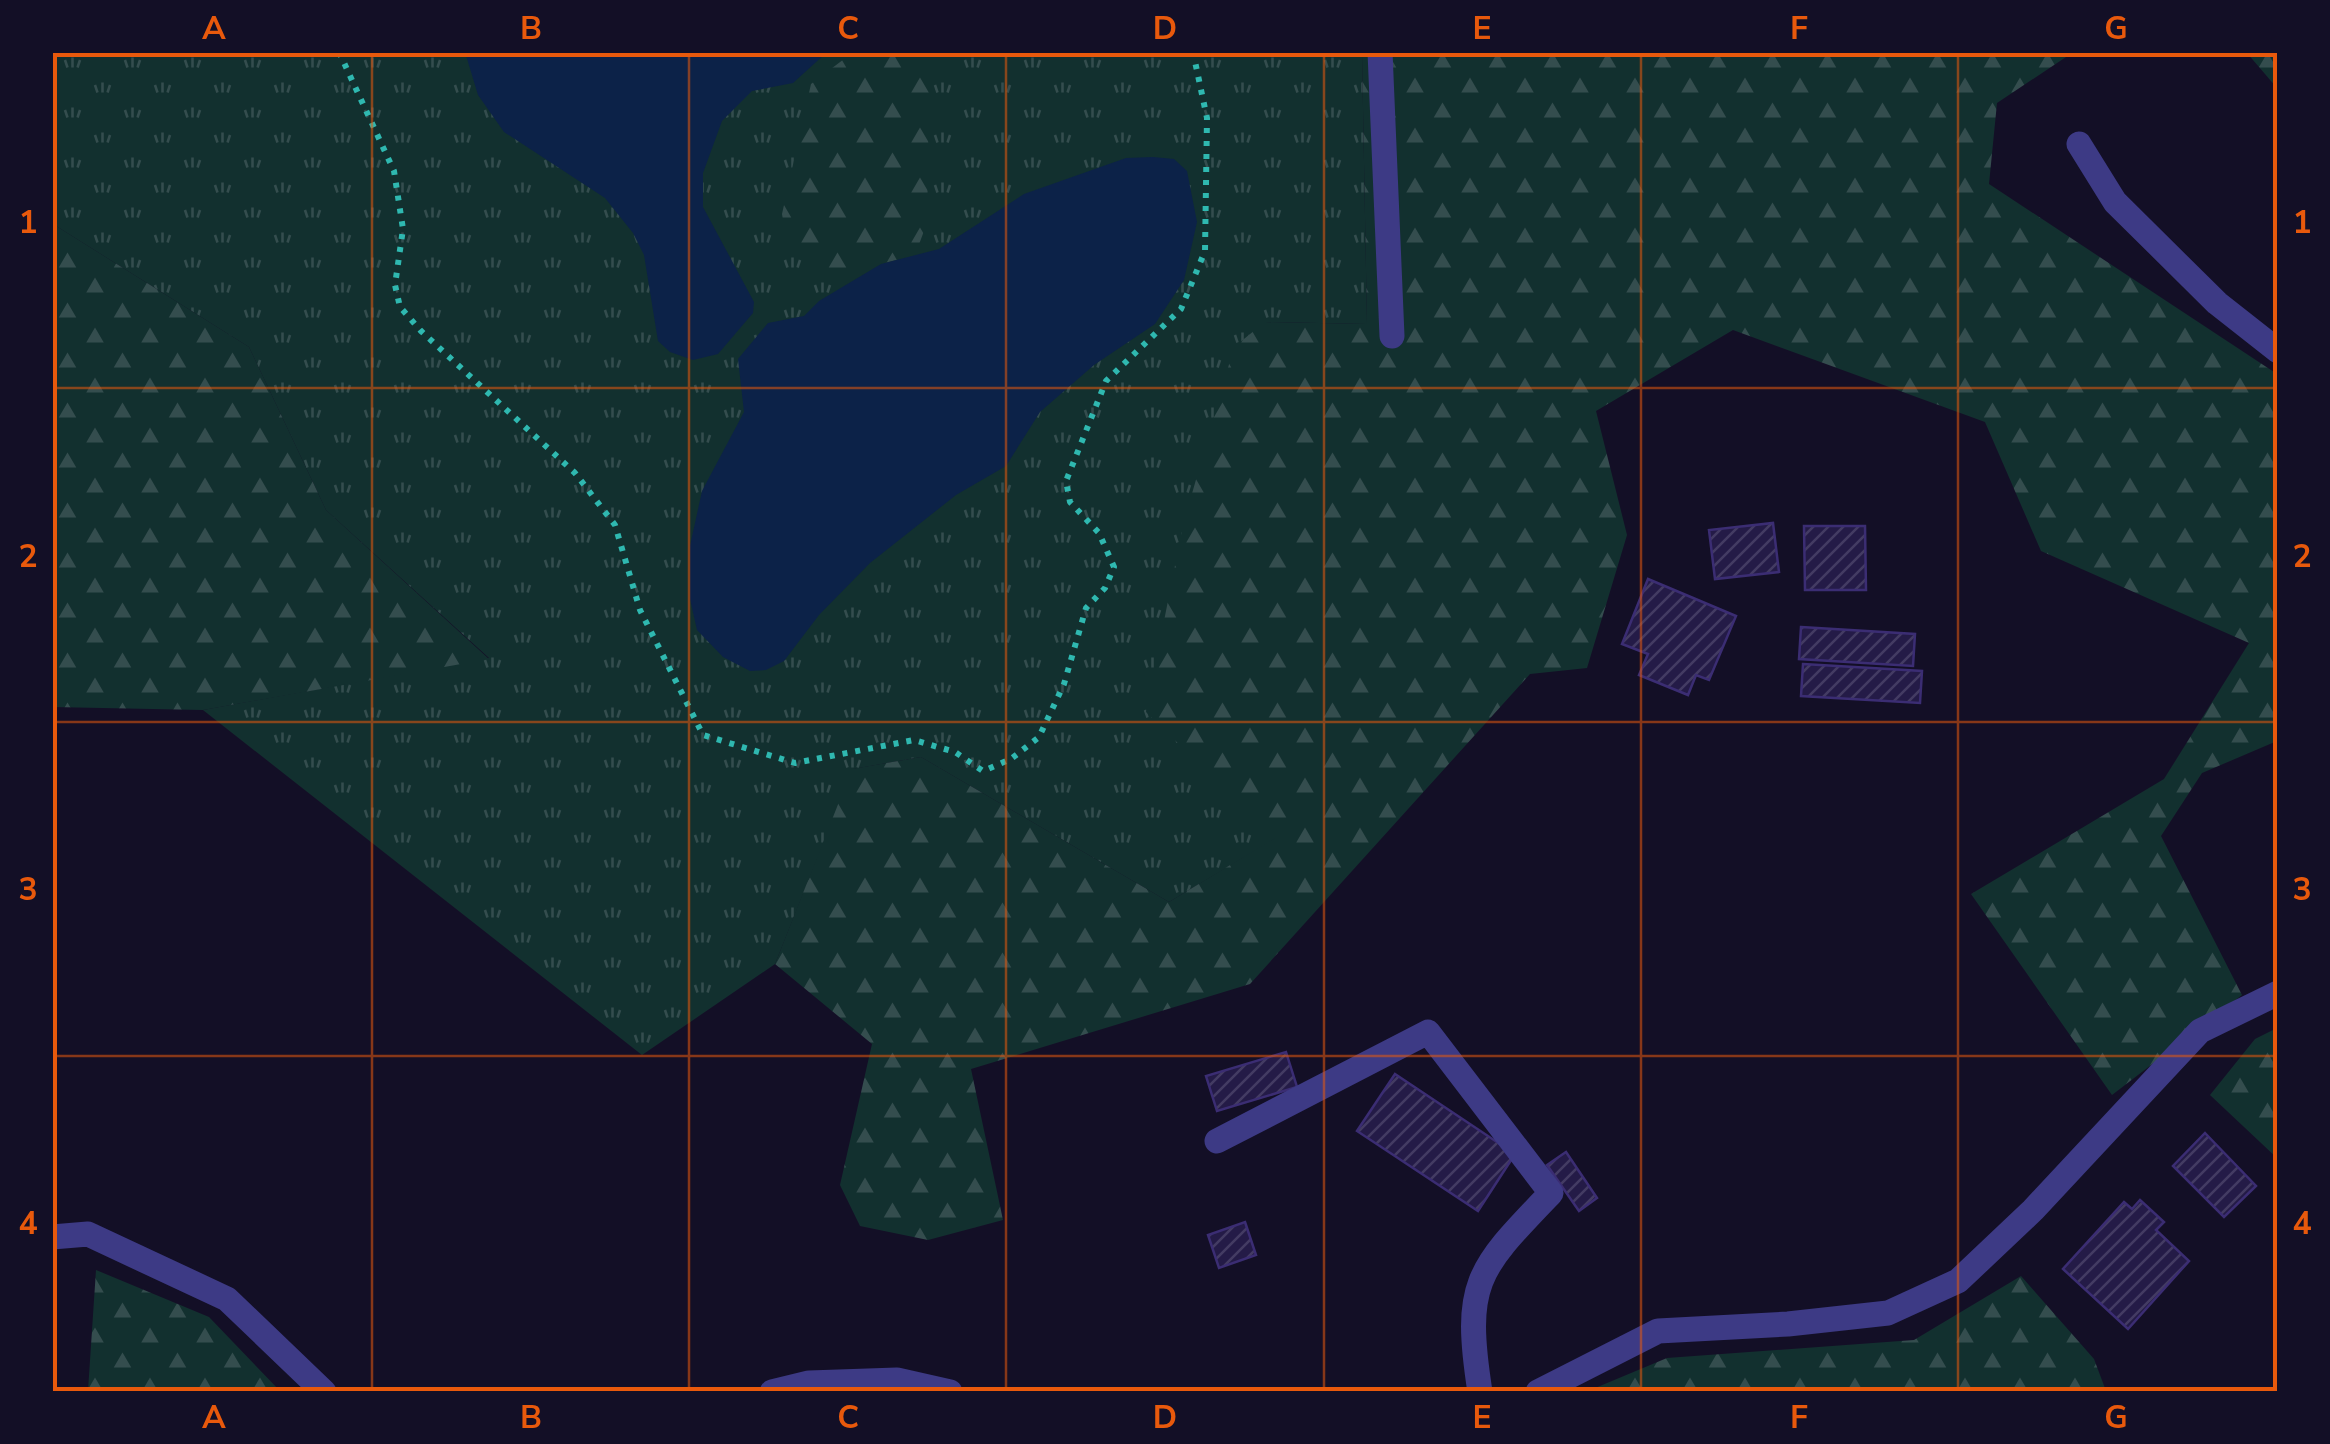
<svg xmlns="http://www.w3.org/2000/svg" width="2330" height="1444" font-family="'Nunito Sans',sans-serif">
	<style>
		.grass { fill: url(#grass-tufts) }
		.forest { fill: url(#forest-firs) }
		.water { fill: #0c2248 }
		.building { fill: url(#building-hatch); stroke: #3b2d73; stroke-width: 2.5 }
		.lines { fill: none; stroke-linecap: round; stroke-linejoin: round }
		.path { stroke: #2fb8b0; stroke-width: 6; stroke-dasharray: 5 8; stroke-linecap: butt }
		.minor { stroke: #3d3a85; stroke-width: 25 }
		.grid { fill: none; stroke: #e8590c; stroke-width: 2.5; stroke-opacity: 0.55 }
		.neatline { fill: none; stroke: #e8590c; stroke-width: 4 }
		.grid-label { font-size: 32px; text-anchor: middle; font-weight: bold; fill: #e8590c }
	</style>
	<defs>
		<pattern id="grass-tufts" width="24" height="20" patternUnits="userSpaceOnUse" patternTransform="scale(2.5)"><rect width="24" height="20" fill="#12302f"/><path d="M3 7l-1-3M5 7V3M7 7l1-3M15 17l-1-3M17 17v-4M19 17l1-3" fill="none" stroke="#344d4e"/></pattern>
		<pattern id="forest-firs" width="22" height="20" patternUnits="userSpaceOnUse" patternTransform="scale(2.5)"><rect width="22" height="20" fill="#12302f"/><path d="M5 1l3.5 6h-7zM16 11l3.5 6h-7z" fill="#344d4e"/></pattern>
		<pattern id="building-hatch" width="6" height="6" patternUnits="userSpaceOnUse" patternTransform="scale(2.5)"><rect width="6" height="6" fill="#241b47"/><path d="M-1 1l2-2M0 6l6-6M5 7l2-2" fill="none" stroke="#433b63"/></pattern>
	</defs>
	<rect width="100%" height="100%" fill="#130f26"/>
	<path class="grass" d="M52 53H1362L1367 324 1266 322 1276 838 1169 902 921 757 853 769 775 964 642 1055 203 710 489 658 326 510 249 347 53 224Z"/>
	<path class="forest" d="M852 53H930L927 223 915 255 881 264 847 283 788 251 782 214 811 84Z
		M1362 53H2072L1997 103 1989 184 2277 374V741L2202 773 2161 836 2242 995 2112 1095 1971 894 2164 779 2249 643 2041 551 1985 422 1733 330 1596 411 1627 535 1587 668 1530 674 1250 984 971 1069 1003 1220 928 1240 860 1226 840 1185 872 1044 775 964 852 769 921 757 1169 902 1275 838 1146 712 1183 525 1234 347 1265 322 1367 324Z
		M2247 53H2277V88Z
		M53 224 249 347 326 510 489 659 203 710 53 707Z
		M2277 1028V1158L2210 1095 2255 1039Z
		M96 1270 209 1317 280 1391H88Z
		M2021 1276 2094 1359 2106 1391H1588L1667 1358 1914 1340Z"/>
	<path class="water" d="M465 52 826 53 793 83 752 91 722 121 703 173V207L754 302 753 313 718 354 693 360 670 352 658 341 644 255 633 233 605 198 504 132 478 95Z
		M1153 157 1174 159 1187 171 1197 222 1184 280 1155 324 1094 365 1040 412 1006 466 956 495 870 563 819 615 784 661 766 670 750 671 723 657 697 630 690 599V546L702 491 744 412 738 359 768 323 804 316 819 301 881 264 939 249 1024 194 1126 158Z"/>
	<path class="building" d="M1773 523 1779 572 1715 579 1709 530Z
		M1804 526H1865L1866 590H1805Z
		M1648 579 1736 616 1709 680 1696 675 1688 695 1639 675 1648 654 1622 644Z
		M1801 627 1915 634 1913 666 1799 659Z
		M1803 664 1922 671 1920 703 1801 696Z
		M1286 1052 1297 1087 1217 1111 1206 1076Z
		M1395 1074 1515 1154 1478 1211 1357 1131Z
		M2205 1133 2256 1186 2224 1217 2173 1166Z
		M1566 1152 1597 1198 1579 1211 1547 1165Z
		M2140 1200 2164 1222 2156 1230 2189 1261 2128 1329 2063 1269 2124 1202 2132 1209Z
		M1245 1222 1256 1255 1219 1268 1208 1235Z"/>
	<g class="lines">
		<path class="path" d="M339 52 394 171 403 229 395 285 400 307 421 331 575 473 615 525 640 610 703 735 795 763 914 740 955 752 983 771 1011 759 1039 737 1064 684 1086 608 1105 588 1114 567 1099 533 1070 502 1066 481 1106 381 1181 309 1205 251 1207 118 1193 52"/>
		<path class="minor" d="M1380 52 1392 336
			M2079 144 2115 202 2217 303 2278 351
			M1217 1141 1428 1032 1551 1193C1477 1270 1463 1282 1480 1392
			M52 1237 88 1234 227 1299 324 1392
			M772 1392 809 1383 897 1380 950 1392
			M1538 1392 1658 1331 1788 1324 1888 1313 1958 1281 2033 1210 2200 1031 2278 993"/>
	</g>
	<path class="grid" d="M372 52V1392M689 52V1392M1006 52V1392M1324 52V1392M1641 52V1392M1958 52V1392M52 388H2278M52 722H2278M52 1056H2278"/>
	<rect width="2330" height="1444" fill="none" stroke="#130f26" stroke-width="110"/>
	<rect x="55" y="55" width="2220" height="1334" class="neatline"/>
	<g class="grid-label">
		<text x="214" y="39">A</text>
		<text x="531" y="39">B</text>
		<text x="848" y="39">C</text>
		<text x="1165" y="39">D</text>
		<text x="1482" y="39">E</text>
		<text x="1799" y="39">F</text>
		<text x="2116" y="39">G</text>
		<text x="28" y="233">1</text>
		<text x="2302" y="233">1</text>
		<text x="28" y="567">2</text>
		<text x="2302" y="567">2</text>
		<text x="28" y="900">3</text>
		<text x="2302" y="900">3</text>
		<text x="28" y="1234">4</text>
		<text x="2302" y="1234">4</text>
		<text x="214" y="1428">A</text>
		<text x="531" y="1428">B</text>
		<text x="848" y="1428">C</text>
		<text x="1165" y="1428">D</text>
		<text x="1482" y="1428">E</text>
		<text x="1799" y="1428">F</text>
		<text x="2116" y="1428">G</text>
	</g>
</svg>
